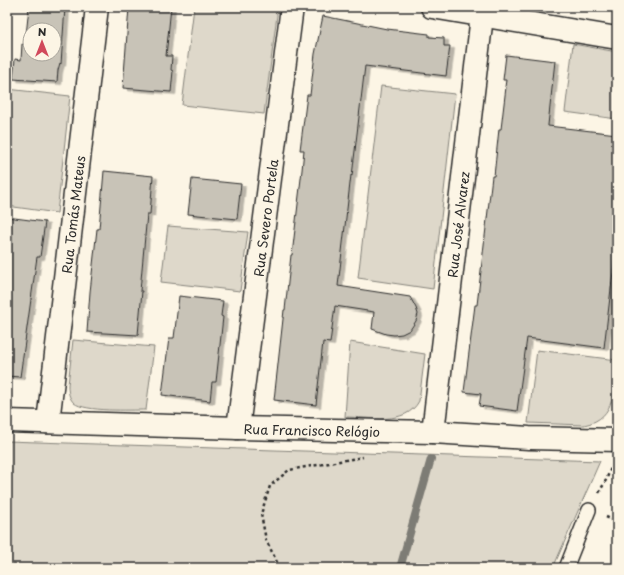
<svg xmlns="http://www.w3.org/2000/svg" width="624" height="575" font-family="'Playpen Sans',sans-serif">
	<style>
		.green { fill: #ded8ca; stroke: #84827a }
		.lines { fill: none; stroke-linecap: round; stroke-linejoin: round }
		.stream { stroke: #7d7b74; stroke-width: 8 }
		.building { fill: #c8c3b7; stroke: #2b2b2b; fill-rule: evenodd; filter: url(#shadow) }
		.lane-casing { stroke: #2b2b2b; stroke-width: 16 }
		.street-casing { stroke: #2b2b2b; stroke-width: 25 }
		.path { stroke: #2b2b2b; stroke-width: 2.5; stroke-dasharray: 3 3; stroke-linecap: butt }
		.lane { stroke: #fcf5e5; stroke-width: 13 }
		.street { stroke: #fcf5e5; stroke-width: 22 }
		.labels { text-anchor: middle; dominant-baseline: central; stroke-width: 3; stroke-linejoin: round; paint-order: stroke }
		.street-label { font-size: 13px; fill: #2b2b2b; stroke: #fcf5e5 }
	</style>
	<defs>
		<filter id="shadow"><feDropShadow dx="4.5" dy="2.5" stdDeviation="0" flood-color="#0004"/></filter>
	</defs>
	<rect width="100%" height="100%" fill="#fcf5e5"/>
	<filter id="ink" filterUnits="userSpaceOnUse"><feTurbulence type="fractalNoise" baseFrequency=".025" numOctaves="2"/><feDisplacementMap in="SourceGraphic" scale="8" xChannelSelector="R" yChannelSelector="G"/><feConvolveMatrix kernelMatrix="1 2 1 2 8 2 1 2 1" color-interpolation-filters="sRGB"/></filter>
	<g filter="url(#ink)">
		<path class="green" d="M194 7H276L277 15 264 114 182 105Z
			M573 44 617 52V119L565 112Z
			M381 86 455 94 433 289 358 278Z
			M7 89 70 96 57 213 7 206Z
			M168 226 248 232 240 291 161 282Z
			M73 340 154 347 146 410C131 410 85 412 74 403 69 398 68 392 68 385Z
			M350 342 425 354 419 401C406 426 369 417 345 417Z
			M537 350 617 360C613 387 618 418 584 425L528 423Z
			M7 441 600 461 553 568H7Z"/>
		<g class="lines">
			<path class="stream" d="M400 568 431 459"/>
		</g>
		<path class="building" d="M29 7H65L61 64 60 63 58 70 57 82 13 79 15 59 21 60 22 44 25 45ZM30 30H54V54H30Z
			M129 7H171L166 56H172L171 70 173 71 171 92 123 88Z
			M323 16 387 29 429 34V37L444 38V46H450L446 76 365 66 352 176 351 175 338 286 410 297 416 308 418 314 416 321 410 330 402 334 394 335 386 334 372 329 374 312 335 306 330 343 323 342 316 405 274 400 284 310H285L291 255H292L302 170 304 150H300L307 95H310L315 54Z
			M506 55 555 61 548 125V126L617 134V238L604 348 527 338 517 411 479 406 481 394 464 392 475 305H477L492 176H494L499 129H501L506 87H505L506 80H503Z
			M104 171 153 176 150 214H147L140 291H142L138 335 87 332 90 292 97 229H99Z
			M192 179 241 184 237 219 188 214Z
			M7 217 45 222 40 257H37L20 377 7 376Z
			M179 296 223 301 221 316 223 317 216 382H212L210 401 162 395 169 338H174Z"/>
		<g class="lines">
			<g class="lane-casing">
				<path id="lane" d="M566 568 589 510"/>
			</g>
			<g class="street-casing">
				<g id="street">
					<path d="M432 7 617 38"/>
					<path id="s1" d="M7 421 238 428 433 432 529 438 617 440"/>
					<path id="s2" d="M48 422 97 7"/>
					<path id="s3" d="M238 428 292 7"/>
					<path id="s4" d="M433 432 482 16"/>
				</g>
			</g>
			<path class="path" d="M599 493 606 480 613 463
				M606 517 617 522
				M280 568 266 540 261 514 270 486 289 470 363 457"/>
			<use href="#lane" class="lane"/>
			<use href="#street" class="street"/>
		</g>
	</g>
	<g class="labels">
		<g class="street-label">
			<text stroke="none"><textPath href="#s2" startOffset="209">Rua Tomás Mateus</textPath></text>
			<text stroke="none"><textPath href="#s3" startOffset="212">Rua Severo Portela</textPath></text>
			<text stroke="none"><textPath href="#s4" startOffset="209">Rua José Alvarez</textPath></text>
			<text stroke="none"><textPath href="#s1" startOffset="305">Rua Francisco Relógio</textPath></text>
		</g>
	</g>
	<rect width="624" height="575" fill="none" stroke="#fcf5e5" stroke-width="24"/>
	<rect x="12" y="12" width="600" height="551" fill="none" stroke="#2b2b2b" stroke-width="1.5" filter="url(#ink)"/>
	<g transform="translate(42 42)"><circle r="19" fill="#fcf5e5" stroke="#a8a49b"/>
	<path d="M0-3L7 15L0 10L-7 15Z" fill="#d1495b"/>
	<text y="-6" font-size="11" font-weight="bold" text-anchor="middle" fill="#2b2b2b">N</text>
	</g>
</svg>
